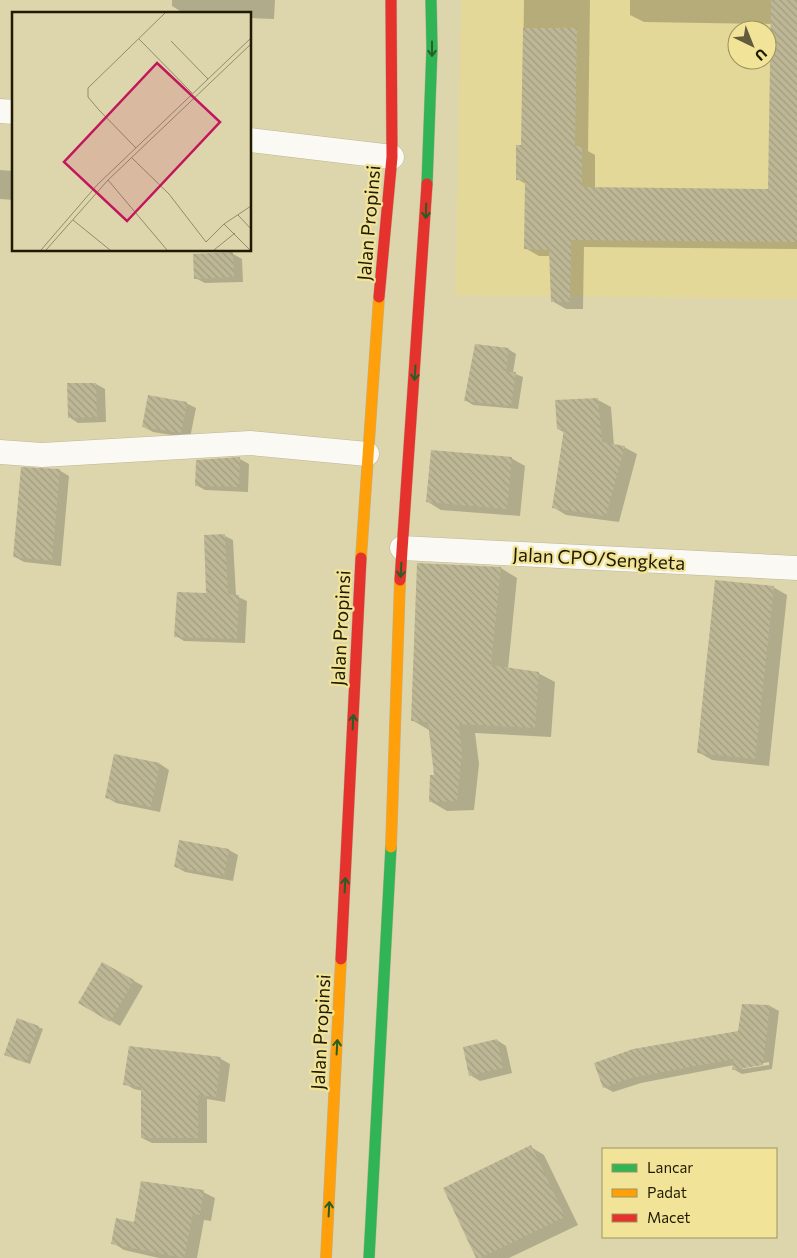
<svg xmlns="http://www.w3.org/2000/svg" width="797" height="1258" font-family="Commissioner,sans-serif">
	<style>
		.built { fill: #e4d898; fill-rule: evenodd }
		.shadow { fill: #0003; fill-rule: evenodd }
		.building { fill: url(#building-back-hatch) }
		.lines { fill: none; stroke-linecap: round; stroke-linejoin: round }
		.street-casing { stroke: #bcb695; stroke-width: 25 }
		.fast-casing { stroke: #bcb695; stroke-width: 12 }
		.slow-casing { stroke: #bcb695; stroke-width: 12 }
		.jam-casing { stroke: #bcb695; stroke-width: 12 }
		.street { stroke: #faf9f3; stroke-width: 24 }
		.fast { stroke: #30b455; stroke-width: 11 }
		.slow { stroke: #ff9f0a; stroke-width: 11 }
		.jam { stroke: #e5322d; stroke-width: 11 }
		.oneway { stroke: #275f26 }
		.labels { text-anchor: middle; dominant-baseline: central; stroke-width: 4.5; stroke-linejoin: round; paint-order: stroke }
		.street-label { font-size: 19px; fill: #201a00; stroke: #f1e499 }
		.inset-road { fill: none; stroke: #918b68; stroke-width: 1 }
		.view { fill: #c2185b; fill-opacity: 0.15; stroke: #c2185b; stroke-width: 2.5 }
		.inset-edge { fill: none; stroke: #201a00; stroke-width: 2.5 }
	</style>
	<defs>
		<pattern id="building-back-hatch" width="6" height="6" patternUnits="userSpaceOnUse" patternTransform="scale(1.25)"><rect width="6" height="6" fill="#bdb796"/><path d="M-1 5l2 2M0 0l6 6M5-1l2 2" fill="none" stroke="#a29d80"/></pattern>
	</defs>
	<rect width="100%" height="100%" fill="#ddd6ad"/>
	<path class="built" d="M461 0H797V299L456 295ZM737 30H767V60H737Z"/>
	<path class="shadow" d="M172 0H275L274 19 250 18V14H185L172 6Z
		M524 0H590L588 151 595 155V188L769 190 772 24 644 22 630 15V0H797V249L584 247 583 309H566L552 301 550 256H539L525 248 526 184 517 179 522 147Z
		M0 170 14 171V200L0 199Z
		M233 254 242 259 243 282 205 283 195 278Z
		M508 349 516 354 513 373 523 377 518 409 473 405 465 400Z
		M96 384 105 389 106 422 78 423 69 417 68 385Z
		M598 400 611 407 614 446 624 447 637 454 619 522 566 515 553 507 565 433 558 429Z
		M186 403 196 408 190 438 153 432 144 427Z
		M511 458 525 466 520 516 441 510 428 502Z
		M240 459 249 464 248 492 205 490 196 485 197 461Z
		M59 470 69 476 61 566 24 562 15 557Z
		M225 536 233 540 236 596 247 601 245 643 184 641 176 636 207 595Z
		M501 568 517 578 508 669 538 673 555 682 551 737 475 733 479 764 474 810 447 811 430 801 435 776 429 730 412 720Z
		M773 587 787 595 769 766 712 760 698 752Z
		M160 764 169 770 160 812 116 803 106 797Z
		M229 850 238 855 233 881 185 872 176 867Z
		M103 963 143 986 120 1026 80 1003Z
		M743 1005 770 1006 779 1011 772 1069 742 1074 733 1069 734 1065 641 1083 613 1092 604 1087 739 1032ZM769 1062V1065L742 1069V1067Z
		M18 1019 43 1029 30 1064 6 1055Z
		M497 1040 506 1046 512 1073 480 1081 470 1075Z
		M130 1047 221 1059 230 1064 225 1102 207 1099V1143H152L142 1138 143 1091 134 1089 125 1084Z
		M531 1147 544 1155 578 1225 509 1258H478Z
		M203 1192 215 1198 211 1221 204 1220 197 1258H159L124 1250 113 1243 135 1223Z"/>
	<path class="building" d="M771 0H797V242L571 240 570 302H551L549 250 524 249 525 180H516V145H521L523 28H577L575 146H582V187L768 189Z
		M233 252 234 277 194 279 193 254Z
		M475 344 509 348 506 372H516L511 406 464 401Z
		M67 383H96L97 417 68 418Z
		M148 395 187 402 181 433 142 427Z
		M598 398 602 442 625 446 606 516 552 508 564 429H557L555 400Z
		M431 450 512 457 507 509 426 502Z
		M240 457 239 487 195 486 196 460Z
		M21 467 60 469 52 561 13 557Z
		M225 534 228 594 239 595 237 639 174 637 177 592 206 593 204 535Z
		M417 563 501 567 491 665 539 672 535 728 459 724 462 754 457 801 429 802 430 775H434L428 722 411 721Z
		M715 580 774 586 755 759 697 753Z
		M114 754 160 763 151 807 105 798Z
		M179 840 229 849 224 876 174 867Z
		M102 962 134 980 110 1022 78 1003Z
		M742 1004 770 1005 763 1065 732 1070 734 1059 631 1078 603 1088 594 1063 633 1049 738 1031Z
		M17 1018 39 1026 26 1063 4 1055Z
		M497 1039 503 1068 469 1076 463 1047Z
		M129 1046 221 1057 216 1097 198 1095V1138H141V1087L123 1085Z
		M531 1145 565 1217 480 1258H476L443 1188Z
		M141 1181 204 1190 200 1215 193 1214 184 1258 111 1244 116 1218 134 1222Z"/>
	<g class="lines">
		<g class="street-casing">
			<path id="street" d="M0 111 14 112
				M250 140 392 157
				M0 452 42 455 250 443 367 454
				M402 548 797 568"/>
		</g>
		<g class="fast-casing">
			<path id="fast" d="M427 184 432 48 431 0
				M369 1258 391 847"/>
		</g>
		<g class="slow-casing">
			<path id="slow" d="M361 558 379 297
				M391 847 400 580
				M326 1258 341 959"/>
		</g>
		<g class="jam-casing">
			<path id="jam" d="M379 297 392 157 391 0
				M400 580 427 184
				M341 959 361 558"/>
		</g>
		<use href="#street" class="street"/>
		<use href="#fast" class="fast"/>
		<use href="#slow" class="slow"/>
		<use href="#jam" class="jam"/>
	</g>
	<defs><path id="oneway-shaft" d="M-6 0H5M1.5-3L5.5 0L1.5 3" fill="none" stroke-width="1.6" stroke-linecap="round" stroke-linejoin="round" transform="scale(1.25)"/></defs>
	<g class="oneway">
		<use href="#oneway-shaft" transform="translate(432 49) rotate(90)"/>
		<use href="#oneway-shaft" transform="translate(426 211) rotate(92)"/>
		<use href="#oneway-shaft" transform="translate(415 373) rotate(94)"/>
		<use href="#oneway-shaft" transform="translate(401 570) rotate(93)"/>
		<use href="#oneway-shaft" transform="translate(353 722) rotate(-87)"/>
		<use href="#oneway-shaft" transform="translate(345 885) rotate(-87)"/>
		<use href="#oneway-shaft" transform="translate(337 1047) rotate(-87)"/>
		<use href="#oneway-shaft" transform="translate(329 1209) rotate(-87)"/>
	</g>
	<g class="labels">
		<g class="street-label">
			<text transform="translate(368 223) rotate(-85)">Jalan Propinsi</text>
			<text transform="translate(599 558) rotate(3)">Jalan CPO/Sengketa</text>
			<text transform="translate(340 628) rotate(-87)">Jalan Propinsi</text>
			<text transform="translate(320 1032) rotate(-87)">Jalan Propinsi</text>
		</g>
	</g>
	<g transform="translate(12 12)">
		<rect width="239" height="239" fill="#ddd6ad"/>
		<path class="inset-road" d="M127 27 180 81M159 29 196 67M124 136 87 98 76 85V76L153 1M120 146 157 182 194 230 212 212 239 194M96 168 155 238M226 203 239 217M61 208 98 238M212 212 238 238M29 238 85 173 239 26M34 238 96 168 239 32M202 238 223 221"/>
		<path class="view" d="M145 51 208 110 115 209 52 150Z"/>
		<rect width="239" height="239" class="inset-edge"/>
	</g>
	<rect x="602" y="1148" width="175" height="90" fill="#f1e499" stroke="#9d935c"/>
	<rect x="612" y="1164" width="25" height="8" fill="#30b455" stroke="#9d935c"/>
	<text x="647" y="1173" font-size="15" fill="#201a00">Lancar</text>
	<rect x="612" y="1189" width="25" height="8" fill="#ff9f0a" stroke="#9d935c"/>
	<text x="647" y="1198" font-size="15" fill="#201a00">Padat</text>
	<rect x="612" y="1214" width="25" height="8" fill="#e5322d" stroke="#9d935c"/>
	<text x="647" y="1223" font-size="15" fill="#201a00">Macet</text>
	<g transform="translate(752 45) rotate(137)"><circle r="24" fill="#f1e499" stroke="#9d935c"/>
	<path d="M0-4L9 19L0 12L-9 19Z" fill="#625c3d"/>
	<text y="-8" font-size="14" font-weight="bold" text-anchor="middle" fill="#201a00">U</text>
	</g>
</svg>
